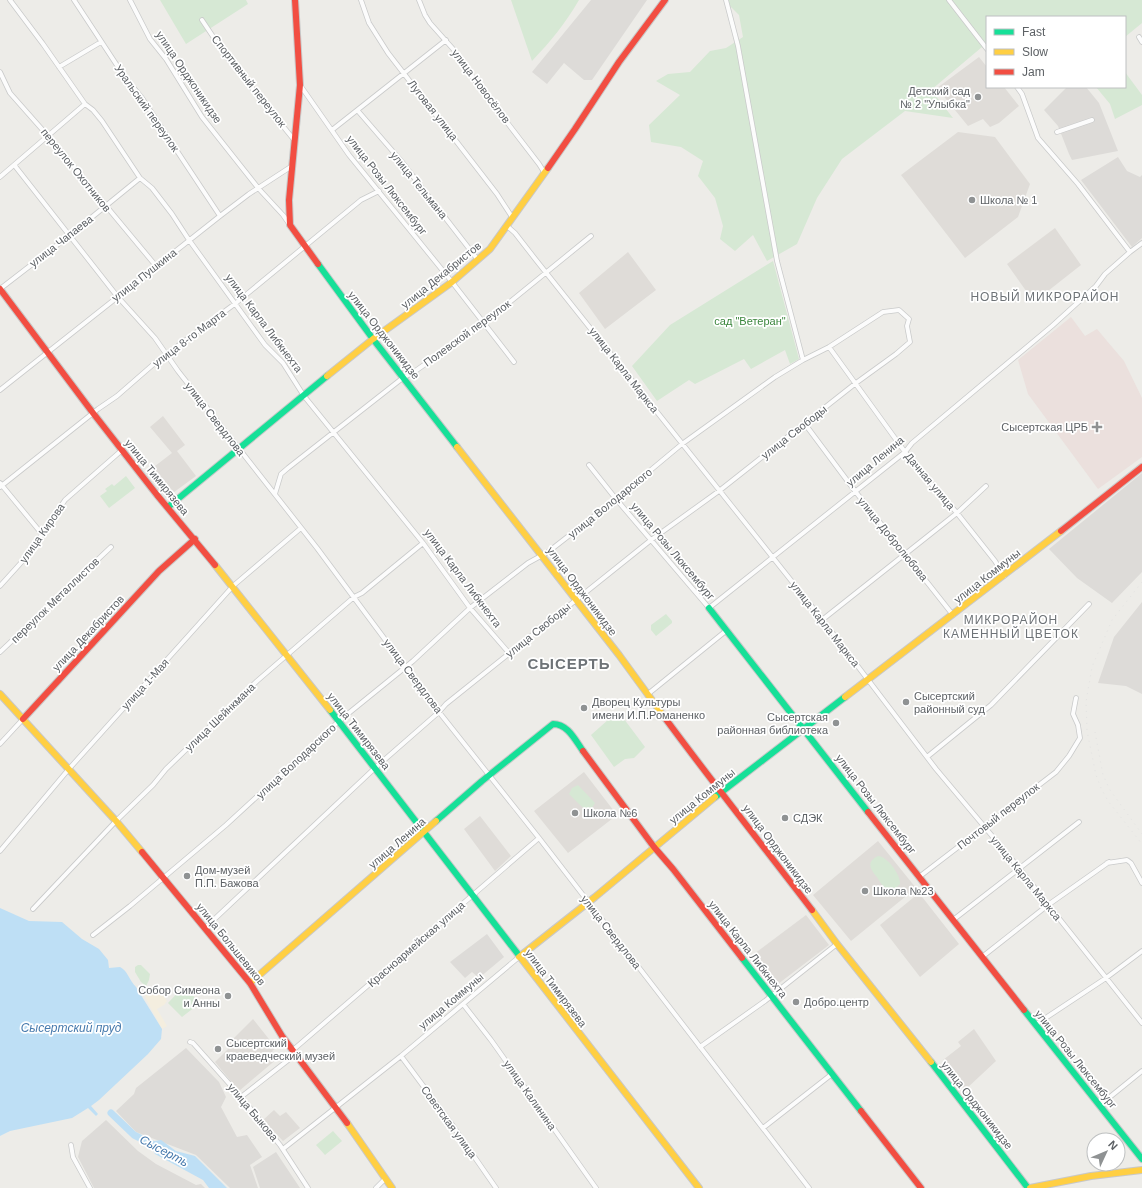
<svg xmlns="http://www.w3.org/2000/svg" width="1142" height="1188" font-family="Helvetica,sans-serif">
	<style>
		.industrial { fill: #dddbd8 }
		.education { fill: #dfdcd8 }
		.medical { fill: #ebe0dd }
		.green { fill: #d6e8d4 }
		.sand { fill: #f4eedf }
		.water { fill: #bedff5 }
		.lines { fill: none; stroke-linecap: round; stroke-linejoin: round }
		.river { stroke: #bedff5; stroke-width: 7 }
		.street-casing { stroke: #c9caca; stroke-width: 5.5 }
		.fast-casing { stroke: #c8c8c8; stroke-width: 8 }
		.slow-casing { stroke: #c8c8c8; stroke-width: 8 }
		.jam-casing { stroke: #c8c8c8; stroke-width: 8 }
		.street { stroke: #fcfcfc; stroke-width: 4 }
		.fast { stroke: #16e098; stroke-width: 6 }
		.slow { stroke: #ffcf43; stroke-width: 6 }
		.jam { stroke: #f24e42; stroke-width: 6 }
		.rail { stroke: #e3e3e2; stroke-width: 1; stroke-dasharray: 1 5; stroke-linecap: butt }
		.poi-dot { fill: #8f9293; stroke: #fff; stroke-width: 1.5 }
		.labels { text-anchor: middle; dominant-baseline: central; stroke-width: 3.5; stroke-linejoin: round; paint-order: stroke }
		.street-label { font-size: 11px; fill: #5d6165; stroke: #fff }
		.poi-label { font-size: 11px; fill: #5d6165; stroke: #fff; text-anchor: start }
		.park-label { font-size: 11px; fill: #3b863d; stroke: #fff }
		.neighbourhood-label { font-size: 12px; letter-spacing: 1px; fill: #6e7377; stroke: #fff }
		.water-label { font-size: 12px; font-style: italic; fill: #477aad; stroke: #fff }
		.district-label { font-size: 15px; font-weight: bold; letter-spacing: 1px; fill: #6e7377; stroke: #fff }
	</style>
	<rect width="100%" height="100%" fill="#edece8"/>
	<path class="industrial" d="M591 0H647L592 80H584L564 63 547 84 532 72Z
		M1067 87H1086L1099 103 1118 151 1072 160 1069 154 1058 126 1044 110Z
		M1118 157 1127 171 1140 177 1142 175V238L1132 247 1081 180Z
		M1142 473V572L1112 603 1077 578 1049 549Z
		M1142 602V694L1126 686 1098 683 1114 637Z
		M487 934 504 957 479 978 472 972 465 978 450 962Z
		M186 1048 219 1082 226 1097 221 1107 237 1137 247 1135 262 1157 250 1165 258 1188H230L196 1155 136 1132 116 1111 134 1094 136 1088Z
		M106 1120 138 1151 156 1164 196 1185 201 1184 205 1188H94L78 1157 82 1141Z
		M276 1152 300 1188H260L253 1167Z"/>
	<path class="education" d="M979 57 987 67V87H1004L1019 106 999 123 990 127 983 119 968 126 937 88Z
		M958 132 995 137 1030 184 1018 217 965 258 901 175Z
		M1055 228 1081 265 1034 302 1007 264Z
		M628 252 656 290 605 329 579 293Z
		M163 416 185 445 177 451 196 476 166 498 146 473 172 453 150 427Z
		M584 772 617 815 568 853 534 811Z
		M480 816 511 856 495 871 464 829Z
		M878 841 916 888 851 941 813 895Z
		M919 893 959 944 920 977 880 925Z
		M806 915 829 945 778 984 754 954Z
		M253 1019 276 1048 272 1051 278 1058 239 1091 215 1062 231 1046 229 1043Z
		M974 1029 996 1061 965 1090 943 1060 961 1046 958 1042Z
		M274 1110 280 1116 286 1112 300 1128 283 1141 263 1120Z"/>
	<path class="medical" d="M1071 317 1085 336 1097 329 1107 341 1124 361 1142 398V457L1098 489 1028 394 1018 360Z"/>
	<path class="green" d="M160 0H246L248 4 186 44Z
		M511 0H579C565 24 551 41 532 61Z
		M724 0H1142V23L1125 37V17H987V53L982 47 931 90 953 118 905 111 842 159 817 198 797 244 767 261 753 235 735 251 720 239 723 226 715 198 698 176 703 161 681 147 651 142 649 125 680 95 656 81 668 74 690 72 710 51 726 48 743 37 739 15Z
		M1125 72 1142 95V105L1115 119 1110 104 1096 87H1125Z
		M773 261 799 359 790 364 785 350 751 369 744 359 695 384 689 380 657 401 632 366 670 325Z
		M126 476 135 488 109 508 100 496 107 491 105 489 112 484 114 486Z
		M666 614 672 621V623L656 636 651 630V625Z
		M618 711 645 747 634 758 625 759 614 767 591 735Z
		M578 785 595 803 592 808 587 811 579 804 569 794 572 788Z
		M878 856C887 856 901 875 900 884L895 889 888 890C883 887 880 882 877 877 870 869 866 862 878 856Z
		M138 965H141L150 974 149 980 146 986 141 982 135 972V967Z
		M184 986 200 1003 182 1017 168 1003Z
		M333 1131 342 1141 325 1155 316 1145Z"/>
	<path class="sand" d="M150 989 163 995 167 1001 164 1005 157 1009 167 1026 162 1029 145 997V994Z"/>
	<path class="water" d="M0 908 29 921 62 922 82 939 99 949 108 960 109 968 120 967C128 971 129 980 136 987L162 1029 161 1039 148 1054 99 1100 91 1106 98 1114 96 1116 88 1108 72 1118 10 1131 0 1136Z
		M161 1140 176 1151 195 1156 227 1188H209L203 1180 155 1154 149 1142Z"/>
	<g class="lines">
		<path class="river" d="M111 1113 134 1135 156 1146"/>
		<g class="street-casing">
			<path id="street" d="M10 0 43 44 85 104 93 110 102 121 140 178 152 188 172 214 189 240 265 345 283 363 304 396 423 543 470 608 509 653
				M74 0 124 76 142 98 220 216
				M130 0 150 39 166 59 202 117 259 189 283 215 290 225
				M361 0 369 23 388 53 497 194 512 217
				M419 0 425 15 430 23 454 50 476 82 539 164 544 172
				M726 0 738 46 777 261 803 360
				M949 0 987 49
				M202 20 226 56 295 141
				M1139 37 1142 42
				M59 67 101 42
				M0 72 10 93 48 136 156 266
				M300 85 349 155 452 282 514 362
				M1017 87 1022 94 1038 138 1078 184 1130 252
				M358 111 402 162 478 260
				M332 130 446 40
				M1057 132 1092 120
				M15 166 117 296 155 338 178 371 317 548 439 712 539 838 809 1188
				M0 177 85 104
				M507 226 515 233 536 260 821 618 936 769 1019 868 1142 1023
				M0 289 70 235 140 178
				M829 347 905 452 927 479 957 513 995 561 1004 576
				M0 390 220 216 249 194 292 166
				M805 424 855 491 953 615
				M589 465 616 499 709 608 905 452 912 443 1052 326 1096 286 1105 274 1130 252 1142 243
				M0 483 42 534
				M0 487 98 409 117 396 156 362 236 303 361 200 379 191
				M275 494 281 474 288 468 404 377 411 374 484 323 591 236
				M0 586 28 555 65 500 122 450
				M822 620 957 513 986 486
				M0 652 111 547
				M648 694 727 630
				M0 744 23 719
				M927 757 991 705 1089 604
				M0 851 68 770 233 586 301 528
				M1107 863 1127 860 1131 863 1142 883
				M919 877 1056 772 1069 756 1080 738 1078 725 1073 714 1076 698
				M33 909 116 821 153 785 166 769 257 681 354 597 362 593 423 543
				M953 920 1079 822
				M93 935 130 906 226 825 339 721 413 661 470 608 528 563 548 552 616 499 682 444 775 377 803 360 829 347 883 312 899 310 909 319 907 326 910 342 896 354 856 383 719 491 651 540 446 704 439 712 375 768 205 928
				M982 957 1048 905 1109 862
				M463 1004 491 1040 596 1188
				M1035 1025 1106 978 1142 951
				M190 1042 193 1043 241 1097 280 1145 308 1188
				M700 1047 765 1001 837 944
				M293 1050 539 838
				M401 1056 453 1126 496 1188
				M241 1097 296 1054
				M1100 1105 1142 1071
				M763 1128 832 1074
				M71 1145 73 1157 90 1188
				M283 1149 401 1056 519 957
				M376 1188 385 1179"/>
		</g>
		<g class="fast-casing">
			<path id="fast" d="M318 264 373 339 457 447
				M168 507 327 376
				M709 608 868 812
				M330 710 521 958
				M715 797 845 697
				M436 821 482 781 553 724C568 724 575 740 583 751
				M742 958 861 1111
				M1024 1010 1142 1159
				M931 1062 1028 1188"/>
		</g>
		<g class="slow-casing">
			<path id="slow" d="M327 376 373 339 452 282 490 249 548 168
				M457 447 619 655 665 718
				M215 565 330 710
				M0 694 116 821 142 852
				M845 697 1061 531
				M812 910 837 944 931 1062
				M519 957 595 897 715 797
				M521 958 699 1188
				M250 983 436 821
				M347 1123 392 1188
				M1030 1188 1091 1176 1142 1170"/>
		</g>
		<g class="jam-casing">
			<path id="jam" d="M295 0 300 85 289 200 290 225 318 264
				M548 168 575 129 619 62 665 0
				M0 289 93 413 157 495 215 565
				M1061 531 1142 467
				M665 718C713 783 763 846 812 910
				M23 719 159 571 195 539
				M583 751 654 847 673 869 742 958
				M868 812 1024 1010
				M142 852 250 983 282 1036 347 1123
				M861 1111 921 1188"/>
		</g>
		<use href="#street" class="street"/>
		<use href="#fast" class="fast"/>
		<use href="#slow" class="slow"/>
		<use href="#jam" class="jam"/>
		<path class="rail" d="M1142 582 1112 620 1092 667 1086 702 1087 731 1096 775 1101 788 1108 801 1142 844
			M1095 732 1103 775 1110 790 1142 834"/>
	</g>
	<g class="poi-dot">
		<circle cx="978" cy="97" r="4"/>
		<circle cx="972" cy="200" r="4"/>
		<path d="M1095 421h4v4h4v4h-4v4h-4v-4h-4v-4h4z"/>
		<circle cx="906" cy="702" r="4"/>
		<circle cx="584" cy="708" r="4"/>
		<circle cx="836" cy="723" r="4"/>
		<circle cx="575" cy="813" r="4"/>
		<circle cx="785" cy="818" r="4"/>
		<circle cx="187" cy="876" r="4"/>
		<circle cx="865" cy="891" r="4"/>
		<circle cx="228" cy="996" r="4"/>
		<circle cx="796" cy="1002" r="4"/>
		<circle cx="218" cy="1049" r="4"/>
	</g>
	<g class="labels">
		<g class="street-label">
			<text transform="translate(189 77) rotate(56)">улица Орджоникидзе</text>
			<text transform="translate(249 81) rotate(52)">Спортивный переулок</text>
			<text transform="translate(481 86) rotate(53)">улица Новосёлов</text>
			<text transform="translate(147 108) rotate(55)">Уральский переулок</text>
			<text transform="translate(433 110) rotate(52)">Луговая улица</text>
			<text transform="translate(76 170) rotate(51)">переулок Охотников</text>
			<text transform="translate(387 185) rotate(52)">улица Розы Люксембург</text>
			<text transform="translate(419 185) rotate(51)">улица Тельмана</text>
			<text transform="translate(61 241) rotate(-38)">улица Чапаева</text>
			<text transform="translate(144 275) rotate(-38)">улица Пушкина</text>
			<text transform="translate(441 275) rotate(-39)">улица Декабристов</text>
			<text transform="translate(264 323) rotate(53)">улица Карла Либкнехта</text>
			<text transform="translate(467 333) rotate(-36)">Полевской переулок</text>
			<text transform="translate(384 335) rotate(52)">улица Орджоникидзе</text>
			<text transform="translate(189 338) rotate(-37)">улица 8-го Марта</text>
			<text transform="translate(624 370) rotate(52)">улица Карла Маркса</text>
			<text transform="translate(215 419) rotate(52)">улица Свердлова</text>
			<text transform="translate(794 432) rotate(-38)">улица Свободы</text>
			<text transform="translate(875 461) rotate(-40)">улица Ленина</text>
			<text transform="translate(157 477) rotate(51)">улица Тимирязева</text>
			<text transform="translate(930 481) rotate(50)">Дачная улица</text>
			<text transform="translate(610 503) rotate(-39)">улица Володарского</text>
			<text transform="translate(42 533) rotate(-55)">улица Кирова</text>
			<text transform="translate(893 539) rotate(51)">улица Добролюбова</text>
			<text transform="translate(673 551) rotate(50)">улица Розы Люксембург</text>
			<text transform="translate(987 576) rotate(-38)">улица Коммуны</text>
			<text transform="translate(463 578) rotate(53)">улица Карла Либкнехта</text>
			<text transform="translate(582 591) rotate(53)">улица Орджоникидзе</text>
			<text transform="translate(55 600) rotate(-44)">переулок Металлистов</text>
			<text transform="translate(825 624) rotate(52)">улица Карла Маркса</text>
			<text transform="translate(538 630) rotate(-39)">улица Свободы</text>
			<text transform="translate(88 633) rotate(-47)">улица Декабристов</text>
			<text transform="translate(413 676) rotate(53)">улица Свердлова</text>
			<text transform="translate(145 684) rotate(-48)">улица 1-Мая</text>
			<text transform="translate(220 717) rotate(-44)">улица Шейнкмана</text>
			<text transform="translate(359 731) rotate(52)">улица Тимирязева</text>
			<text transform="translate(296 761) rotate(-43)">улица Володарского</text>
			<text transform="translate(702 796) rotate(-39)">улица Коммуны</text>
			<text transform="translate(876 804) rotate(52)">улица Розы Люксембург</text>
			<text transform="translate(998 816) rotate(-38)">Почтовый переулок</text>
			<text transform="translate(397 843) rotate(-41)">улица Ленина</text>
			<text transform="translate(778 849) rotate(53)">улица Орджоникидзе</text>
			<text transform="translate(1026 878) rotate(51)">улица Карла Маркса</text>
			<text transform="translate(611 932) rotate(52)">улица Свердлова</text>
			<text transform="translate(231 944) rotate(51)">улица Большевиков</text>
			<text transform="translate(416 944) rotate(-41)">Красноармейская улица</text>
			<text transform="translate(748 949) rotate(52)">улица Карла Либкнехта</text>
			<text transform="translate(556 988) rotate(53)">улица Тимирязева</text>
			<text transform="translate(451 1001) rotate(-40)">улица Коммуны</text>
			<text transform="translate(1076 1059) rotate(51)">улица Розы Люксембург</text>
			<text transform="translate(530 1095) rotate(55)">улица Калинина</text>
			<text transform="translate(977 1105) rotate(52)">улица Орджоникидзе</text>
			<text transform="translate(253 1112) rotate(50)">улица Быкова</text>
			<text transform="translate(449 1122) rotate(54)">Советская улица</text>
		</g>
		<g class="poi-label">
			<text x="970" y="91" text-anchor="end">Детский сад<tspan x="970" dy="13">№ 2 "Улыбка"</tspan></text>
			<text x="980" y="200">Школа № 1</text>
			<text x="1088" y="427" text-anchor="end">Сысертская ЦРБ</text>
			<text x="914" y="696">Сысертский<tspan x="914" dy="13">районный суд</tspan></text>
			<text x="592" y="702">Дворец Культуры<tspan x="592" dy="13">имени И.П.Романенко</tspan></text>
			<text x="828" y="717" text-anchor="end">Сысертская<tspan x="828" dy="13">районная библиотека</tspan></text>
			<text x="583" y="813">Школа №6</text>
			<text x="793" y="818">СДЭК</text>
			<text x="195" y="870">Дом-музей<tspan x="195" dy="13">П.П. Бажова</tspan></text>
			<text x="873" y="891">Школа №23</text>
			<text x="220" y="990" text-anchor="end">Собор Симеона<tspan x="220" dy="13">и Анны</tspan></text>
			<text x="804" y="1002">Добро.центр</text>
			<text x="226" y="1043">Сысертский<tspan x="226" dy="13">краеведческий музей</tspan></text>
		</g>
		<g class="park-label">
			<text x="750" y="321">сад "Ветеран"</text>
		</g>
		<g class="neighbourhood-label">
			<text x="1045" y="297">НОВЫЙ МИКРОРАЙОН</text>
			<text x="1011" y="620">МИКРОРАЙОН<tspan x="1011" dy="14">КАМЕННЫЙ ЦВЕТОК</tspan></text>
		</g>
		<g class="water-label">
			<text x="71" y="1028">Сысертский пруд</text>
			<text transform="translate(164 1151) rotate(28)">Сысерть</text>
		</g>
		<g class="district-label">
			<text x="569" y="663">СЫСЕРТЬ</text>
		</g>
	</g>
	<rect x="986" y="16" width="140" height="72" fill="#ffffff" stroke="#bec0c1"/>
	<rect x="994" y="29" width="20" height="6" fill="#16e098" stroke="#bec0c1"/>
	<text x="1022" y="36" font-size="12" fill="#5d6165">Fast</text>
	<rect x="994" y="49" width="20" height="6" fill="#ffcf43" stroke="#bec0c1"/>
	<text x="1022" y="56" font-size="12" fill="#5d6165">Slow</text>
	<rect x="994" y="69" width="20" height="6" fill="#f24e42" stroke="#bec0c1"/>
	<text x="1022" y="76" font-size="12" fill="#5d6165">Jam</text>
	<g transform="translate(1106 1152) rotate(46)"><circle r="19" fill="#ffffff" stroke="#bec0c1"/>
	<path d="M0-3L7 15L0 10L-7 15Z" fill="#8f9293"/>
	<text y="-6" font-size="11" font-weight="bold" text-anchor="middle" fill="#5d6165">N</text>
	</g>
</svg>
